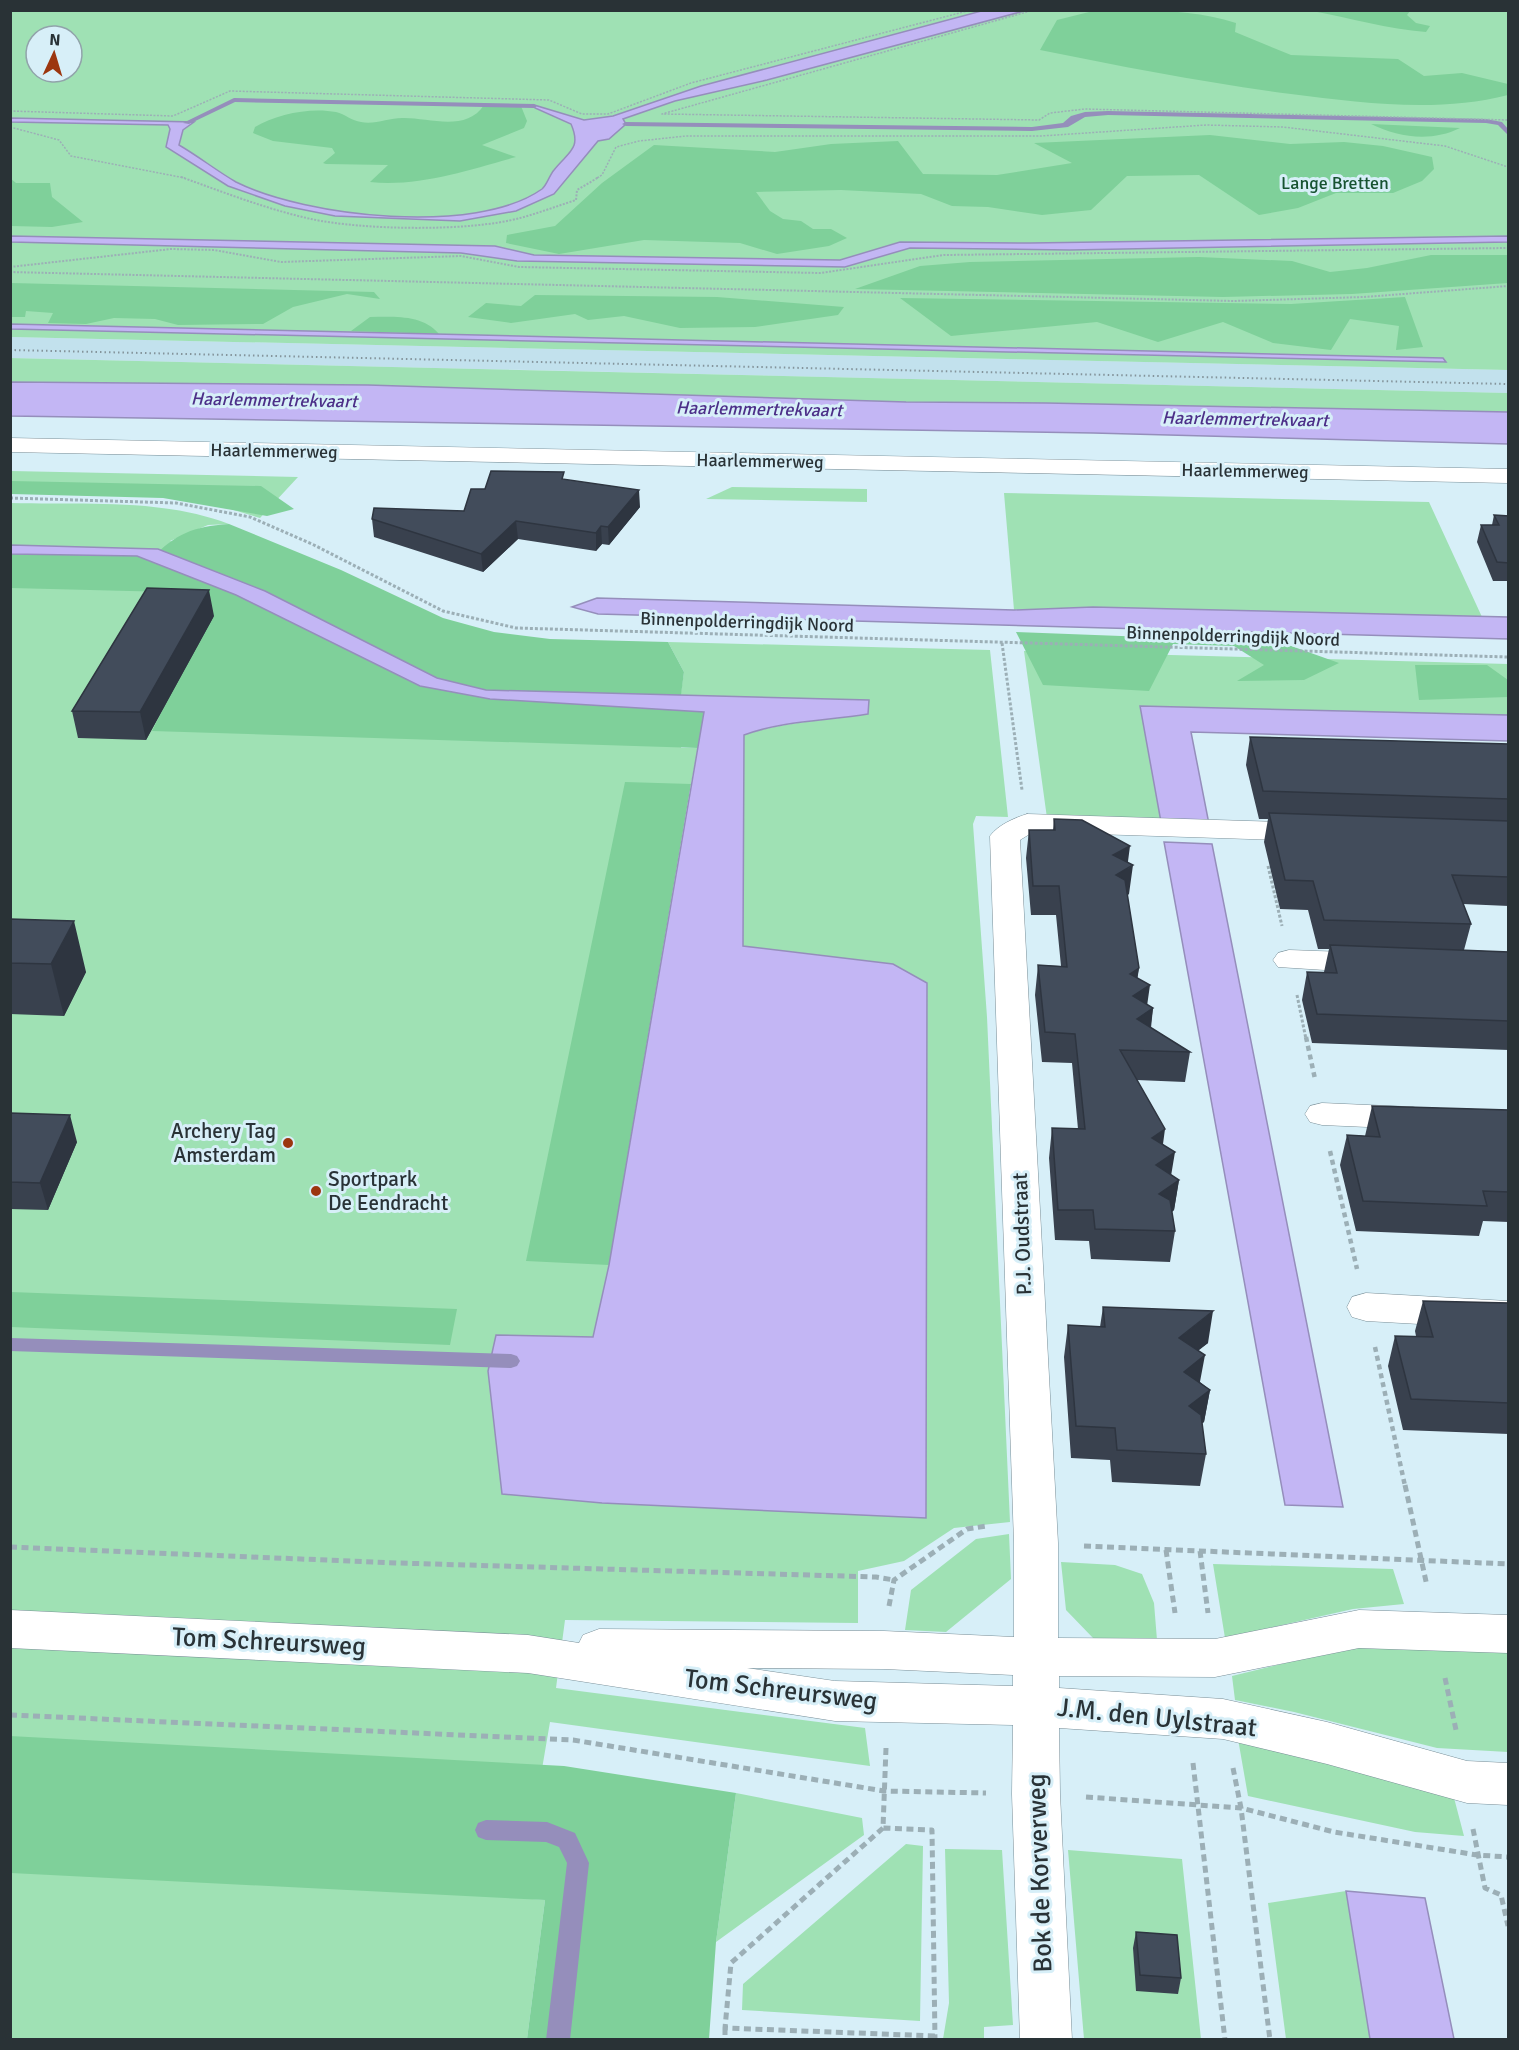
<svg xmlns="http://www.w3.org/2000/svg" width="1519" height="2050" font-family="Signika,sans-serif">
	<style>
		.built { fill: #c2e1ed }
		.green { fill: #9fe1b4; fill-rule: evenodd }
		.forest { fill: #7fd09a }
		.water { fill: #c3b6f4; stroke: #958ebb; stroke-width: 1.5 }
		.lines { fill: none; stroke-linecap: round; stroke-linejoin: round }
		.stream { fill: #958ebb; fill-rule: evenodd }
		.minor-casing { stroke: #7a8f98; stroke-width: 1 }
		.major-casing { stroke: #7a8f98; stroke-width: 1 }
		.path-far4 { stroke: #9cafb6; stroke-width: 1.5; stroke-dasharray: 2 1.5; stroke-linecap: butt }
		.path-far3 { stroke: #9cafb6; stroke-width: 2; stroke-dasharray: 2 1.5; stroke-linecap: butt }
		.path-far2 { stroke: #9cafb6; stroke-width: 3; stroke-dasharray: 3 2; stroke-linecap: butt }
		.path-far1 { stroke: #9cafb6; stroke-width: 4.5; stroke-dasharray: 5 4; stroke-linecap: butt }
		.path { stroke: #9cafb6; stroke-width: 5; stroke-dasharray: 7 4.5; stroke-linecap: butt }
		.minor { fill: #fff; fill-rule: evenodd }
		.major { fill: #fff; fill-rule: evenodd }
		.rail { stroke: #84949b; stroke-width: 2; stroke-dasharray: 1.5 3; stroke-linecap: butt }
		.wall { fill: #39414e }
		.shaded-wall { fill: #2e3540 }
		.building { fill: #424c5b; stroke: #2e3540; stroke-width: 1.5 }
		.poi-dot { fill: #9c360f; stroke: #d7eff8; stroke-width: 2 }
		.labels { text-anchor: middle; dominant-baseline: central; stroke-width: 6; stroke-linejoin: round; paint-order: stroke }
		.far-park-label { font-size: 18px; fill: #175331; stroke: #d7eff8 }
		.far-water-label { font-size: 18px; font-style: italic; fill: #4c2f88; stroke: #d7eff8 }
		.far-street-label { font-size: 18px; fill: #293236; stroke: #d7eff8 }
		.poi-label { font-size: 21px; fill: #293236; stroke: #d7eff8; text-anchor: end }
		.street-label { font-size: 21px; fill: #293236; stroke: #d7eff8 }
		.near-street-label { font-size: 26px; fill: #293236; stroke: #d7eff8 }
	</style>
	<rect width="100%" height="100%" fill="#d7eff8"/>
	<path class="built" d="M11 337 1508 370V393L11 358Z"/>
	<path class="green" d="M10 11H1508V370L11 337V329L1446 362 1443 358 11 324ZM36 36H72V72H36Z
		M10 358 1508 393V412L1046 403 906 402 368 385 17 382H11Z
		M11 471 298 477 260 518 217 505 182 498 11 492Z
		M732 487 867 489V502L706 499Z
		M1004 493 1429 502 1482 617 1093 607 1014 610Z
		M11 503C82 505 161 498 229 524L208 525 170 541 681 692 684 672 668 642 990 650 1008 817 976 816 973 824 987 1017 1010 1522 954 1528 904 1561 858 1571V1623L565 1620 556 1688 865 1728 870 1766 550 1722 520 1898 545 1900 527 2039H11ZM688 695 868 714C825 721 786 721 744 735L743 946 893 964 926 1518 581 1501 676 784H691L698 748H681Z
		M1024 651 1508 664V715L1140 706 1161 822 1047 818Z
		M1009 1534 1011 1579 946 1632 905 1630 911 1590 976 1539Z
		M1061 1562 1115 1565 1142 1574 1154 1603 1157 1640 1094 1639 1066 1610Z
		M1213 1564 1393 1569 1404 1604 1353 1609 1225 1638Z
		M1408 1645 1508 1651V1752L1437 1748 1294 1712 1235 1700 1232 1676 1350 1647Z
		M1238 1739 1307 1752 1388 1781 1453 1794 1464 1836 1415 1832 1248 1796Z
		M736 1793 862 1818 864 1835 716 1942Z
		M906 1844 923 1846 920 2021 742 2010 743 1984Z
		M945 1849 1002 1850 1013 2025 984 2027V2039H943L949 2003Z
		M1068 1850 1182 1859 1201 2039H1084Z
		M1346 1891 1370 2039H1286L1268 1903Z"/>
	<path class="forest" d="M1111 11C1154 10 1195 10 1236 23L1235 32 1291 55 1398 59 1424 76 1462 73 1508 84V95C1438 113 1362 103 1291 94 1207 83 1124 67 1040 50L1057 20 1089 12Z
		M1312 11H1410L1407 15 1416 23 1430 26 1426 32C1388 29 1350 18 1312 11Z
		M484 105 521 106 527 121 524 128 482 145 516 157C469 170 419 187 370 182L388 165 326 164 323 163 335 153 332 148 273 141 253 133 255 127C276 114 311 107 336 112 345 114 352 121 361 122 374 125 389 118 402 118 427 117 466 133 484 105Z
		M1371 124 1460 128C1432 142 1399 138 1371 124Z
		M1210 135 1290 144 1344 142 1383 146 1432 157 1434 169 1422 181 1393 193H1336L1298 208 1259 215 1199 175 1127 176 1091 210 1042 215 988 207 952 206 921 194 841 190 756 192 770 211 783 219 801 221 813 229H831L847 238 829 246 777 254 740 243 644 240 559 254 506 243 507 235 555 226 602 183 654 145 775 152 831 144 898 141 923 174 997 175 1072 163 1034 143Z
		M10 178 16 183H50L52 197 83 222 52 227 11 226Z
		M1431 255H1508V283L1352 294 1223 297 855 289 920 266 970 262 1199 257 1292 261 1330 272 1367 268Z
		M11 283 374 292 380 299 347 294 293 307 263 324 178 325 155 319 114 318 86 324 48 323 53 313 26 311 25 317H11Z
		M535 295 717 297 844 307 838 315 755 327 680 328 624 316 588 320 575 314 511 323 468 317 486 303 521 306Z
		M1405 297 1423 347 1396 350 1399 326 1350 319 1331 350 1273 343 1223 322 1158 342 1097 322 951 336 900 298 1291 304Z
		M370 317C393 317 422 314 439 334L351 331Z
		M11 481 261 486 294 509 267 516 163 498 11 494Z
		M229 524 341 570 443 618 494 632 550 639 668 642 684 672 681 695 486 690 704 711 698 748 152 731 196 642 169 592 11 588V554L137 556 151 559C177 533 192 527 229 524Z
		M1016 632 1280 642 1339 663 1304 680 1237 681 1264 665 1234 646 1173 644 1149 691 1043 685Z
		M1415 665H1487L1508 680V697L1419 700Z
		M625 782 691 784 609 1265 526 1261Z
		M11 1292 457 1309 450 1345 11 1327Z
		M10 1736 564 1766 736 1793 716 1942 709 2039H527L545 1900 11 1873Z"/>
	<path class="water" d="M985 10 1024 11 767 80 675 101 623 119 626 124 609 139 598 141 554 194 516 211 460 221 335 216 285 206 228 186 166 147 170 129 168 125 11 122V118L194 122 183 130 179 145C198 156 217 171 236 182 306 217 476 236 542 189 547 185 549 176 554 170 568 152 582 149 571 124L535 108 534 105 584 120 613 116 701 86Z
		M11 236 495 246 534 255 840 260 900 242 1030 243 1508 236V242L1070 250 910 248 845 267 517 261 461 253 11 242Z
		M10 324 1443 358 1446 362 11 329Z
		M10 382 368 385 906 402 1046 403 1508 412V444L1093 433 11 416Z
		M11 545 158 549 265 591 437 678 486 690 869 700 868 714C826 721 785 720 744 735L743 946 893 964 927 983 926 1518 602 1503 502 1494 488 1371 496 1335 593 1337 609 1265 704 712 490 699 420 686 236 595 137 556 11 554Z
		M597 598 1014 610 1093 607 1508 617V639L598 614 572 607Z
		M1140 706 1508 715V741L1191 732 1209 824 1161 822Z
		M1164 842 1212 844 1343 1507 1285 1505Z
		M1346 1891 1425 1898 1454 2039H1370Z"/>
	<g class="lines">
		<path class="stream" d="M234 98 534 104 537 106 534 108 235 102 189 124 183 123Z
			M1108 111 1486 119 1502 122 1508 129V135L1498 125 1486 123 1108 115 1085 117 1068 127 1032 131 626 126 622 124 626 122 1032 127 1063 123 1071 116 1085 112Z
			M10 1338 511 1354 517 1356 520 1361 517 1366 511 1368 10 1351Z
			M486 1820 547 1822 575 1833 589 1863 570 2040H546L567 1863 559 1847 546 1842 486 1840 478 1837 475 1830 478 1823Z"/>
		<g class="minor-casing">
			<path id="minor" d="M1027 814 1312 823 1322 826 1327 832 1322 838 1312 841 1033 832 1020 840 1058 1543V1638L1215 1639 1359 1610 1508 1615V1653L1359 1648 1215 1677 1059 1676V1688L1223 1699 1327 1722 1467 1761 1508 1763V1805L1467 1803 1327 1764 1223 1739 1059 1728 1060 1794 1072 2040H1020L1012 1794 1013 1725 835 1721 528 1673 10 1648V1610L528 1635 579 1643 583 1635 599 1629 884 1631 1014 1637V1543L990 836C998 825 1014 818 1027 814ZM747 1668 884 1669 1013 1675V1686L835 1681Z
				M1289 950 1372 953 1383 956 1388 963 1383 970 1372 973 1278 967 1273 960 1278 953Z
				M1322 1103 1413 1107 1425 1110 1430 1118 1425 1126 1413 1129 1322 1125 1310 1122 1305 1114 1310 1106Z
				M1366 1293 1508 1301V1329L1366 1321 1352 1317 1347 1307 1352 1297Z"/>
		</g>
		<g class="major-casing">
			<path id="major" d="M10 438 1508 469V483L10 452Z"/>
		</g>
		<path class="path-far4" d="M1034 10 662 114 1039 120 1050 113 1085 109 1508 120
			M10 111 173 116 230 91 549 100 582 114H608L691 83 971 10
			M10 127 59 140 71 156 185 178
			M597 178 602 175 616 147 639 141 686 136H1041L1206 125 1283 127 1445 146 1508 167"/>
		<path class="path-far3" d="M181 177C223 192 266 209 311 219 362 230 469 232 520 218 539 213 557 206 576 200L577 190 599 177
			M10 267 171 249 214 250 281 262 461 256 519 267 820 273 944 255 1508 248
			M10 272 1234 301 1364 297 1508 286"/>
		<path class="path-far2" d="M10 498 176 503 250 517 314 545 443 611 516 628 1508 657
			M1002 643 1022 790
			M1268 866 1282 926
			M1297 995 1306 1039"/>
		<path class="path-far1" d="M1306 1037 1315 1079
			M1330 1151 1357 1269
			M1375 1347 1405 1486"/>
		<path class="path" d="M1405 1485 1427 1586
			M1084 1546 1508 1564
			M10 1547 398 1563 876 1577 894 1580
			M1166 1550 1175 1613
			M1200 1551 1208 1613
			M889 1606 894 1580 967 1529 987 1526
			M1445 1678 1456 1730
			M10 1715 573 1740 884 1791 986 1793
			M886 1748 883 1828 932 1830 935 2040
			M1193 1763 1225 2040
			M1233 1768 1241 1808 1270 2040
			M1086 1797 1241 1808 1334 1832 1477 1855 1508 1857
			M883 1828 731 1963 725 2028 935 2036
			M1473 1829 1485 1888 1501 1895 1508 1926
			M725 2028V2040"/>
		<use href="#minor" class="minor"/>
		<use href="#major" class="major"/>
		<path class="rail" d="M10 350 1508 384"/>
	</g>
	<path class="wall" d="M565 480 640 507 609 545 602 544 596 551 518 539 483 572 374 537 372 519 464 511 485 489Z
		M1494 515 1509 516V581H1493L1477 542 1481 525H1492Z
		M214 616 146 740 78 738 72 711Z
		M1250 737 1509 744V906L1463 904 1471 924 1464 950 1509 952V1050L1312 1043 1302 1000 1307 972H1324L1329 949H1318L1308 910 1280 909 1264 842 1268 819H1259L1246 765Z
		M1054 819 1128 863 1129 894 1127 895 1139 968 1137 978 1147 1005 1153 1008 1151 1028 1190 1052 1185 1082 1137 1080 1163 1144 1171 1175 1179 1180 1174 1210 1172 1212 1175 1231 1170 1262 1091 1259 1089 1241 1055 1240 1049 1158 1052 1128 1078 1129 1072 1063 1042 1062 1035 995 1038 965 1061 966 1056 915H1031L1026 858 1029 830H1053Z
		M10 919 86 972 64 1016 10 1014Z
		M1372 1106 1509 1110V1222L1483 1221 1479 1236 1356 1231 1340 1165 1347 1135 1365 1136Z
		M10 1113 77 1142 48 1210 10 1209Z
		M1423 1301 1509 1303V1434L1403 1430 1388 1366 1395 1336H1416L1415 1331Z
		M1103 1307 1208 1343 1198 1350 1200 1382 1210 1390 1204 1422 1202 1423 1206 1454 1200 1486 1112 1482 1110 1460 1071 1458 1064 1357 1068 1325 1100 1327Z
		M1136 1932 1181 1978 1178 1994 1136 1991 1133 1948Z"/>
	<path class="shaded-wall" d="M639 490 640 507 609 545 608 527Z
		M516 521 518 539 483 572 481 554Z
		M601 526 602 544 596 551V533Z
		M209 590 214 616 146 740 140 712Z
		M1130 846 1127 869 1133 865 1129 894 1113 904V855Z
		M74 921 86 972 64 1016 51 964Z
		M1139 968 1135 995 1150 985 1146 1013 1153 1008 1149 1038 1133 1049 1130 974Z
		M70 1115 77 1142 48 1210 40 1183Z
		M1165 1129 1161 1159 1152 1138Z
		M1175 1152 1170 1182 1156 1165Z
		M1179 1180 1174 1210 1155 1224 1159 1194Z
		M1213 1311 1208 1343 1174 1370 1179 1338Z
		M1205 1355 1199 1387 1184 1372Z
		M1210 1390 1204 1422 1183 1438 1189 1406Z"/>
	<path class="building" d="M491 471 564 472 562 479 639 490 608 527 601 526 596 533 516 521 481 554 372 519 374 508 464 511 471 489H485Z
		M1494 515 1509 516V563L1497 562 1481 525H1499Z
		M147 588 209 590 140 712 72 711Z
		M1250 737 1509 744V799L1263 791Z
		M1269 813 1509 821V877L1452 875 1471 924 1324 920 1313 881 1285 880Z
		M1054 819 1082 820 1130 846 1113 855 1133 865 1116 875 1125 880 1139 968 1130 974 1150 985 1133 996 1153 1008 1137 1019 1190 1052 1120 1050 1165 1129 1152 1138 1175 1152 1156 1165 1179 1180 1159 1194 1170 1200 1175 1231 1095 1229 1093 1210H1058L1052 1128 1085 1129 1075 1034 1045 1032 1038 965 1067 967 1059 886H1033L1029 830H1055Z
		M10 919 74 921 51 964 10 963Z
		M1330 945 1509 952V1021L1317 1014 1307 972 1337 973Z
		M1372 1106 1509 1110V1192L1483 1191 1487 1206 1363 1201 1347 1135 1380 1137Z
		M10 1113 70 1115 40 1183 10 1182Z
		M1423 1301 1509 1303V1403L1411 1399 1395 1336 1433 1337Z
		M1103 1307 1213 1311 1179 1338 1205 1355 1184 1372 1210 1390 1189 1406 1201 1415 1206 1454 1117 1450 1115 1428 1076 1426 1068 1325 1105 1327Z
		M1136 1932 1177 1935 1181 1978 1140 1975Z"/>
	<g class="poi-dot">
		<circle cx="288" cy="1143" r="6"/>
		<circle cx="316" cy="1191" r="6"/>
	</g>
	<g class="labels">
		<g class="far-park-label">
			<text x="1335" y="183">Lange Bretten</text>
		</g>
		<g class="far-water-label">
			<text transform="translate(274 400) rotate(1)">Haarlemmertrekvaart</text>
			<text transform="translate(759 409) rotate(1)">Haarlemmertrekvaart</text>
			<text transform="translate(1245 419) rotate(1)">Haarlemmertrekvaart</text>
		</g>
		<g class="far-street-label">
			<text transform="translate(274 451) rotate(1)">Haarlemmerweg</text>
			<text transform="translate(760 461) rotate(1)">Haarlemmerweg</text>
			<text transform="translate(1245 471) rotate(1)">Haarlemmerweg</text>
			<text transform="translate(747 622) rotate(2)">Binnenpolderringdijk Noord</text>
			<text transform="translate(1233 636) rotate(2)">Binnenpolderringdijk Noord</text>
		</g>
		<g class="poi-label">
			<text x="276" y="1131">Archery Tag<tspan x="276" dy="24">Amsterdam</tspan></text>
			<text x="328" y="1179" text-anchor="start">Sportpark<tspan x="328" dy="24">De Eendracht</tspan></text>
		</g>
		<g class="street-label">
			<text transform="translate(1022 1234) rotate(-92)">P.J. Oudstraat</text>
		</g>
		<g class="near-street-label">
			<text transform="translate(269 1642) rotate(3)">Tom Schreursweg</text>
			<text transform="translate(781 1690) rotate(7)">Tom Schreursweg</text>
			<text transform="translate(1157 1718) rotate(6)">J.M. den Uylstraat</text>
			<text transform="translate(1040 1873) rotate(-92)">Bok de Korverweg</text>
		</g>
	</g>
	<rect width="1519" height="2050" fill="none" stroke="#293236" stroke-width="24"/>
	<g transform="translate(54 54) rotate(4)"><circle r="28" fill="#d7eff8" stroke="#91a3aa" stroke-width="1.5"/>
	<path d="M0-4.5L10 22L0 15L-10 22Z" fill="#9c360f"/>
	<text y="-9" font-size="16" font-weight="bold" text-anchor="middle" fill="#293236">N</text>
	</g>
</svg>
